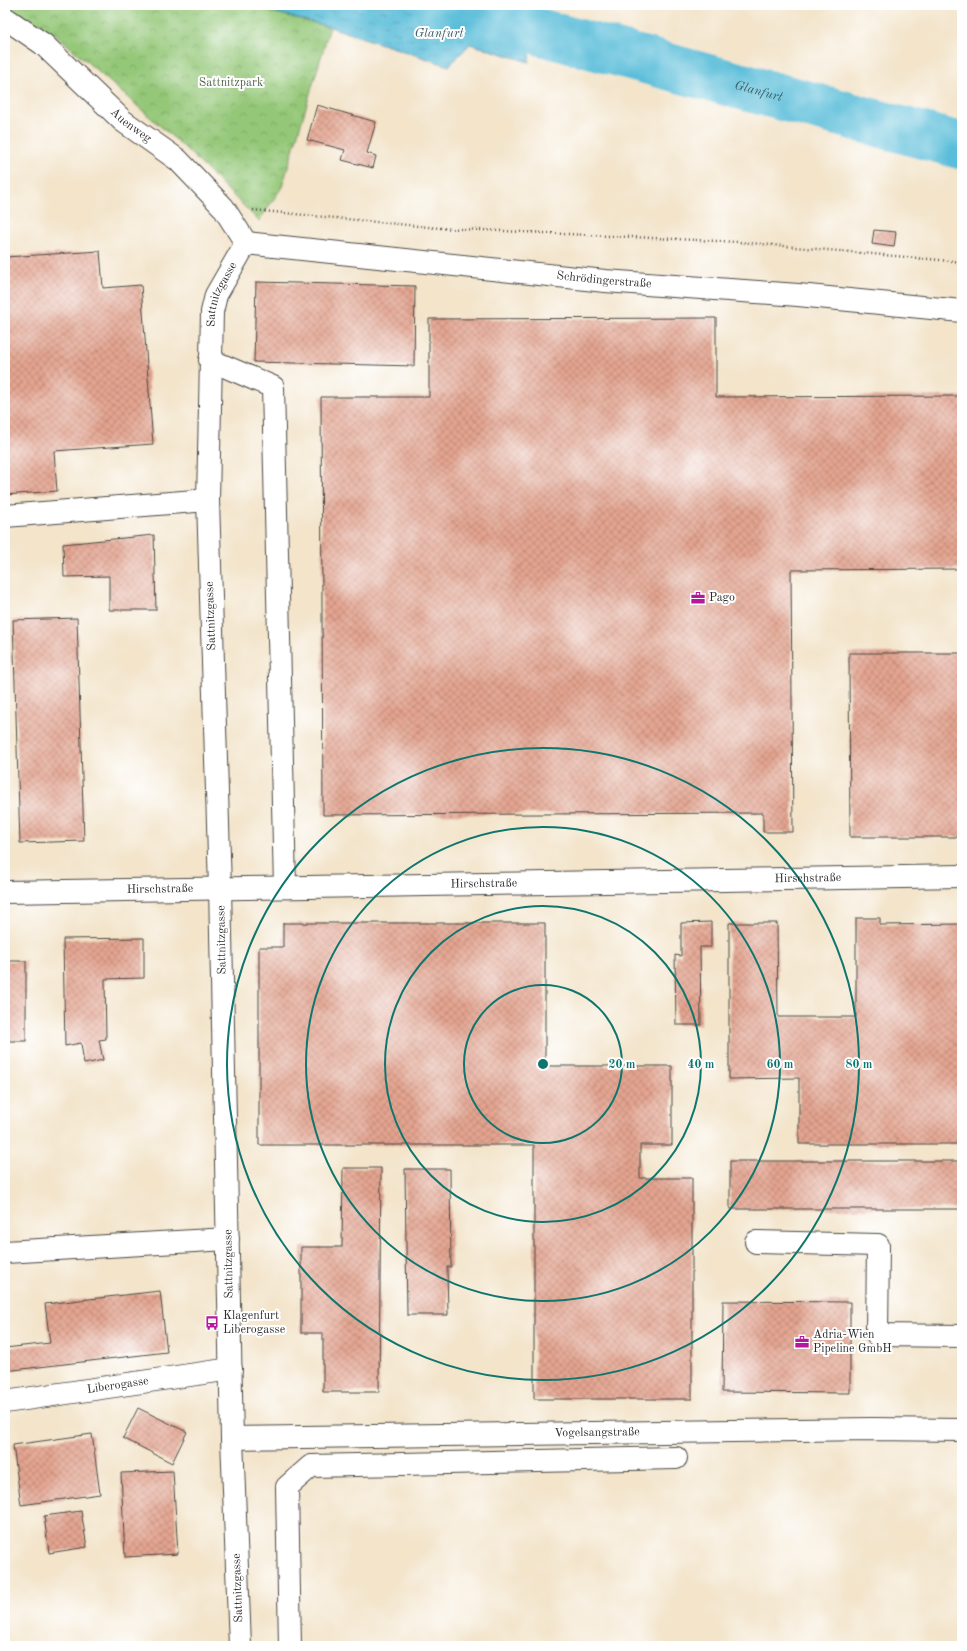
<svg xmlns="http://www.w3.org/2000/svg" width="967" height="1651" font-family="'Old Standard TT',serif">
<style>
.park{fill:url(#park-crowns);stroke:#607a52}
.water{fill:url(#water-ripples);stroke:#427482}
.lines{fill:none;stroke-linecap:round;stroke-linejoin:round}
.river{stroke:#5abdd9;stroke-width:47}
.building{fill:url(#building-cross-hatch)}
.minor-casing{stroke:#494743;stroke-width:24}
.path{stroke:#494743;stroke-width:2.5;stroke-dasharray:1 3;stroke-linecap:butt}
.minor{stroke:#fff;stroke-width:22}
.ring{fill:none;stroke:#0f766e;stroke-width:2}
.labels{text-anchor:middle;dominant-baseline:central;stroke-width:4;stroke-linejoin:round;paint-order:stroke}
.park-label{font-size:12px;fill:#506246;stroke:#fff}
.street-label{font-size:12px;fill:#2b2b2b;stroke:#fff}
.poi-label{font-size:12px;fill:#2b2b2b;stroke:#fff;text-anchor:start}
.water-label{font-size:13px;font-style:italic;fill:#3b5e68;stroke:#fff}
.centre{fill:#0f766e;stroke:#fff;stroke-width:2}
.ring-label{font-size:12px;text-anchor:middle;font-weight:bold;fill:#0f766e;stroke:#fff;stroke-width:4;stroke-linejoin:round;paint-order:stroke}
</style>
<defs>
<pattern id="park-crowns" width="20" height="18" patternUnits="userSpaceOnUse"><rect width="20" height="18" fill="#94c878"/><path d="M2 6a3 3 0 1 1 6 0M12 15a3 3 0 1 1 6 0" fill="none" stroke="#79a363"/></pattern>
<pattern id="water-ripples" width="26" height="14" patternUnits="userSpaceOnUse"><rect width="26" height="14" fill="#5abdd9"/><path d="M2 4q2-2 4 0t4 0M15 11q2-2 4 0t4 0" fill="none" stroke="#4b9ab0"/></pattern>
<pattern id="building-cross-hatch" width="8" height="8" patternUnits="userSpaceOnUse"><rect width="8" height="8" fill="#e4a490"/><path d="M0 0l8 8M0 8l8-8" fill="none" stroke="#b98676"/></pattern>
</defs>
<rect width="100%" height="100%" fill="#fff"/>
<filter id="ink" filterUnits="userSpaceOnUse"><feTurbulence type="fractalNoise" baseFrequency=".025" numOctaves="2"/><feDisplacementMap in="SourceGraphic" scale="8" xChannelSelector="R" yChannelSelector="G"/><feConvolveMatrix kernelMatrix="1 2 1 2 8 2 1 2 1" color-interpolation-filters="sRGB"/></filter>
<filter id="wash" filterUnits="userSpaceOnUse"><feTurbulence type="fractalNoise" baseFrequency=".012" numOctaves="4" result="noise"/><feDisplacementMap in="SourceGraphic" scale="16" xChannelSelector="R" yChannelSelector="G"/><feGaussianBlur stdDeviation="0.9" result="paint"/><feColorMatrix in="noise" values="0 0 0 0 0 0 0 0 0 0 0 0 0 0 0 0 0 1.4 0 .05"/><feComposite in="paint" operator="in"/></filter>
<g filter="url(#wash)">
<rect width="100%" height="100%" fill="#f3e4ca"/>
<!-- park -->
<path class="park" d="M 5,5 L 247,5 L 330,27 L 282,187 L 259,221 L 184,147 L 54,33 L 5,8 Z"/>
<!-- water -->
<path class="water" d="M 247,5 L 512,5 L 536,11 L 529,62 L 470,44 L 449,66 L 330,27 Z"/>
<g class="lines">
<!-- river -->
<path class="river" id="s1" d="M 440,5 L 962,146"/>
</g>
<g id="blocks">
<!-- building -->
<g class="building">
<path d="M 317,105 L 376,122 L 367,153 L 376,156 L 373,168 L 342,160 L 345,150 L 307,140 Z"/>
<path d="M 874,230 L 896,232 L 894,247 L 872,244 Z"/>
<path d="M 100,251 L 103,288 L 141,285 L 153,444 L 54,451 L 57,491 L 5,495 L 5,257 Z"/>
<path d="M 256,282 L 415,286 L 414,366 L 254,362 Z"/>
<path d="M 716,318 L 716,397 L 962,396 L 962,569 L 791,570 L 793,832 L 763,832 L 763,813 L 323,815 L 321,397 L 429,397 L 429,319 Z"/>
<path d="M 154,535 L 156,610 L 109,610 L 109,576 L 64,577 L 63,544 Z"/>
<path d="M 77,618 L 84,841 L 20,843 L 13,620 Z"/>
<path d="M 849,653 L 962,653 L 962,837 L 850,837 Z"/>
<path d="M 856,918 L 880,918 L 880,925 L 962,924 L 962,1144 L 799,1144 L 799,1078 L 729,1079 L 729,923 L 777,923 L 778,1017 L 856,1017 Z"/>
<path d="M 711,922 L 711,947 L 700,947 L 701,1025 L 676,1025 L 675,955 L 681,956 L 681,923 Z"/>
<path d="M 283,923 L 545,923 L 545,1066 L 672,1066 L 672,1145 L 640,1145 L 640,1178 L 692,1178 L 692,1399 L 534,1399 L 534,1145 L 259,1145 L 259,947 L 283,947 Z"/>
<path d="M 144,938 L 144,978 L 105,979 L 106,1039 L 99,1040 L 103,1060 L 84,1064 L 81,1043 L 65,1046 L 63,939 Z"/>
<rect x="5" y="961" width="21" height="80"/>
<rect x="730" y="1161" width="232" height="48"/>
<path d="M 343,1168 L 381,1168 L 379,1392 L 323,1392 L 323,1333 L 301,1333 L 301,1247 L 342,1247 Z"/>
<path d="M 405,1169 L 450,1169 L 451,1267 L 447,1267 L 448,1315 L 407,1315 Z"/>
<path d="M 160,1291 L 167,1352 L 5,1371 L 5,1348 L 50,1343 L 45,1304 Z"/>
<path d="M 723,1301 L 850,1302 L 850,1393 L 722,1392 Z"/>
<path d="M 138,1408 L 187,1432 L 172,1463 L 123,1438 Z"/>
<path d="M 92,1434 L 100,1494 L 21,1505 L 13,1445 Z"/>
<path d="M 173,1471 L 178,1554 L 125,1557 L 121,1473 Z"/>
<path d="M 81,1511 L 87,1547 L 49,1553 L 44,1516 Z"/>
</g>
</g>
</g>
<g filter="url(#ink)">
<use href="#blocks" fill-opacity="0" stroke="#494743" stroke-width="1"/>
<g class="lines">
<defs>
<g id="minor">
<path id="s2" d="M 5,18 L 43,44 L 123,121 L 178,160 L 223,207 L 246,243"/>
<path id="s3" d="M 246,243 L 605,281 L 798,295 L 962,311"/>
<path d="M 210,360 L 273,387 L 285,887"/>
<path d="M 5,516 L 208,500"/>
<path id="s4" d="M 5,892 L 962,876"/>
<path d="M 756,1242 L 878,1245 L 877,1335 L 962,1336"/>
<path d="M 5,1252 L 228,1239"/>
<path id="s5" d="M 5,1402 L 231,1369"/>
<path id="s6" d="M 232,1438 L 872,1429 L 962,1430"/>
<path id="s7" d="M 240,1646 L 232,1438 L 220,888 L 208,500 L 212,312 L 216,295 L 246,243"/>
<path d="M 290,1646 L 287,1487 L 311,1466 L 676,1458"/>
</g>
</defs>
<!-- minor casing -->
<use href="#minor" class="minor-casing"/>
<!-- path -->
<path class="path" d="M 253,210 L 439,228 L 739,242 L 962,262"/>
<!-- minor -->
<use href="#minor" class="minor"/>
</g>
</g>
<!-- distance rings -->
<g class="ring">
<circle cx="543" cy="1064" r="79"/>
<circle cx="543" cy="1064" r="158"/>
<circle cx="543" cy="1064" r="237"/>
<circle cx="543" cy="1064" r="316"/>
</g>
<!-- icons -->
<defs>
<symbol id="office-bare" viewBox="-9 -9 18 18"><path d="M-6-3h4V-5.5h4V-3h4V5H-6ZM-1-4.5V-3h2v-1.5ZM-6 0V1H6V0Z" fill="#b5179e" stroke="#fff" stroke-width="2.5" paint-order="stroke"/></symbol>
<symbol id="bus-bare" viewBox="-9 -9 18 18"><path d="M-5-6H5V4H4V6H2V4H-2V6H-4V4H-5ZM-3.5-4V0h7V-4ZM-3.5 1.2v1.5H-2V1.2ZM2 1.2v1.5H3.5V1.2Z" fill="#b5179e" stroke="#fff" stroke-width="2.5" paint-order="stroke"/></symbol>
</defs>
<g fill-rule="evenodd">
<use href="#office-bare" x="688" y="588" width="20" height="20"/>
<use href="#bus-bare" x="202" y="1313" width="20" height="20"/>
<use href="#office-bare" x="792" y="1332" width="20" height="20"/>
</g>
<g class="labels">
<!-- park labels -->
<g class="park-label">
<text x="231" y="83">Sattnitzpark</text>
</g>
<!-- street labels -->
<g class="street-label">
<text stroke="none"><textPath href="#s2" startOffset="166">Auenweg</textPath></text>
<text stroke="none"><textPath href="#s3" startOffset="360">Schrödingerstraße</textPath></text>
<text stroke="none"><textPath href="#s7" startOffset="1354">Sattnitzgasse</textPath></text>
<text transform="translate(211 616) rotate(-92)">Sattnitzgasse</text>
<text stroke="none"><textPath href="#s4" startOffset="803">Hirschstraße</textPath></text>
<text stroke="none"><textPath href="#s4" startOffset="479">Hirschstraße</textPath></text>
<text stroke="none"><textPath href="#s4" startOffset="155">Hirschstraße</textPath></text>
<text transform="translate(222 940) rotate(-91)">Sattnitzgasse</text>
<text transform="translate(229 1264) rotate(-91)">Sattnitzgasse</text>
<text stroke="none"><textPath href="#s5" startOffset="114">Liberogasse</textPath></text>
<text stroke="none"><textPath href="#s6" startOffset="365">Vogelsangstraße</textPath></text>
<text transform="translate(238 1588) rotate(-92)">Sattnitzgasse</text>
</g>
<!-- poi labels -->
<g class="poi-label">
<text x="709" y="598">Pago</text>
<text x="223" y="1316">Klagenfurt<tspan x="223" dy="14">Liberogasse</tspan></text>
<text x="813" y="1335">Adria-Wien<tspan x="813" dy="14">Pipeline GmbH</tspan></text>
</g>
<!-- water labels -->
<g class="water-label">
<text x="439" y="33">Glanfurt</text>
<text stroke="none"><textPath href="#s1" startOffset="330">Glanfurt</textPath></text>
</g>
</g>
<circle cx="543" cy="1064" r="6" class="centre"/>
<g class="ring-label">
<text x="622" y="1068">20 m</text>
<text x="701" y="1068">40 m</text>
<text x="780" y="1068">60 m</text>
<text x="859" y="1068">80 m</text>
</g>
<!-- margin -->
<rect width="967" height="1651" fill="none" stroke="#fff" stroke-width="20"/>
</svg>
